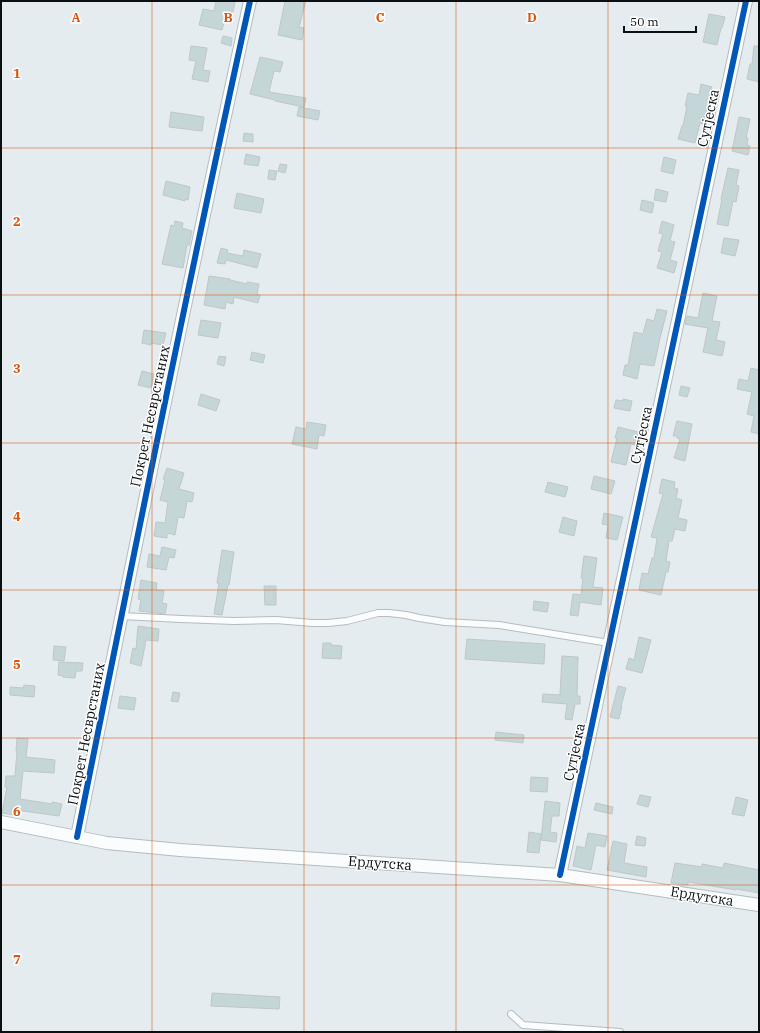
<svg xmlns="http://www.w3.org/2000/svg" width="760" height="1033" font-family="'IBM Plex Serif',serif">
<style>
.building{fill:#c5d6d8;stroke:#c0c6c8}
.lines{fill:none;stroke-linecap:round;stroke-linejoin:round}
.service-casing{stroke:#b5bcbe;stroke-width:8}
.minor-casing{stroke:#b5bcbe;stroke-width:14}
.service{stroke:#fbfcfd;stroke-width:6}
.minor{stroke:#fbfcfd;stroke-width:12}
.cycleway-casing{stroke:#fff;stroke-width:8}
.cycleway{stroke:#0057b8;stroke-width:6}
.grid{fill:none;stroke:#dd550c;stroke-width:1;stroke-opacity:0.55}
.labels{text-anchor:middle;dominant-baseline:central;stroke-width:3;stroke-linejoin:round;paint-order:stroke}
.street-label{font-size:14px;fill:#0a0f11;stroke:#fff}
.grid-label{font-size:13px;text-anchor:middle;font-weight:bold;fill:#dd550c;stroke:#fff;stroke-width:3;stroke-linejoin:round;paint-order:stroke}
</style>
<rect width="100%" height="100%" fill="#e4ecf0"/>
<!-- building -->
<g class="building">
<path d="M 216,1 L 228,1 L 235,2 L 233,12 L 227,11 L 222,30 L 199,25 L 203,9 L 214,11 Z"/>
<path d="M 285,1 L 306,1 L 299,27 L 304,28 L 302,40 L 278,35 Z"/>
<path d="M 709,14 L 725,17 L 722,28 L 721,28 L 717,45 L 703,42 Z"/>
<path d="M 223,36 L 232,38 L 231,46 L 221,43 Z"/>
<path d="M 191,46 L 207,48 L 203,70 L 210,71 L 208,82 L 192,79 L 196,61 L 189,60 Z"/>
<path d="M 754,46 L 759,46 L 759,82 L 747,79 L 750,64 L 752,64 Z"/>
<path d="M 260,57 L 283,62 L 280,72 L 274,71 L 269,92 L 306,98 L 304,107 L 275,101 L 275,100 L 250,94 Z"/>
<path d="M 701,84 L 712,87 L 703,124 L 700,123 L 695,143 L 678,139 L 682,126 L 683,126 L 687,106 L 685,106 L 688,93 L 699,95 Z"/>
<path d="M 299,107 L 320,111 L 318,120 L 297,116 Z"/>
<path d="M 171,112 L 204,117 L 202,131 L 169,127 Z"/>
<path d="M 739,117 L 750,119 L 746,138 L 748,138 L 747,145 L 750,146 L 748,155 L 732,151 Z"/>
<path d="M 244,133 L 253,134 L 253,142 L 243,141 Z"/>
<path d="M 246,154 L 260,157 L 258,166 L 244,164 Z"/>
<path d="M 664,157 L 676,160 L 673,174 L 661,171 Z"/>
<path d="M 280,164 L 287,165 L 285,173 L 278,171 Z"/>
<path d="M 728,168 L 739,170 L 736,185 L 739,186 L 736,202 L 733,201 L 728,226 L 717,224 L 722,199 L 721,199 Z"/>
<path d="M 269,170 L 277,171 L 275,180 L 268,179 Z"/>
<path d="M 166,181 L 190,187 L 188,200 L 185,199 L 185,201 L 163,195 Z"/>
<path d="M 656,189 L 668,192 L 666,202 L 654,200 Z"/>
<path d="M 237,193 L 264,199 L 261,213 L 234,208 Z"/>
<path d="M 642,200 L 654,203 L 652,213 L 640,210 Z"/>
<path d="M 175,221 L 183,223 L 182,228 L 192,231 L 189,245 L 187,245 L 183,268 L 162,264 L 171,225 L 174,226 Z"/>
<path d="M 662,221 L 674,225 L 670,241 L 675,242 L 670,260 L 677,262 L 674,273 L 657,268 L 662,252 L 658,251 L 663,234 L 659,233 Z"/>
<path d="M 724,238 L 739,240 L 735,256 L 721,253 Z"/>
<path d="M 221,248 L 228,250 L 227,253 L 243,256 L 244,250 L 261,254 L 257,268 L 226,260 L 225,264 L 217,263 Z"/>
<path d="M 209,276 L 230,279 L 230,280 L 247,284 L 247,282 L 259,284 L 257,294 L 260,295 L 258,303 L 234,297 L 233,304 L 226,302 L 225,309 L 204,305 Z"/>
<path d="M 703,293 L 717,296 L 712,321 L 720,322 L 716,340 L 725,342 L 722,356 L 703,352 L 708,328 L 685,324 L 687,316 L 698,318 Z"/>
<path d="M 657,309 L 667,311 L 660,338 L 654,366 L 640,364 L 637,379 L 623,375 L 625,365 L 628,365 L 634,332 L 643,334 L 647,319 L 654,321 Z"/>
<path d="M 201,320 L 221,323 L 218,338 L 198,335 Z"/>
<path d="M 144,330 L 166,333 L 163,345 L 151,343 L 151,345 L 142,343 Z"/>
<path d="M 252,352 L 265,355 L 263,363 L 250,360 Z"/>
<path d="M 219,356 L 226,357 L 224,366 L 217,364 Z"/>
<path d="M 751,368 L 759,370 L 759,434 L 751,432 L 754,416 L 747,414 L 752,392 L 737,389 L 739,379 L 748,381 Z"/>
<path d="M 142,371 L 154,374 L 151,388 L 138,385 Z"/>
<path d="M 681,386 L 690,388 L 687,397 L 679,395 Z"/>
<path d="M 201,394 L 220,400 L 216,411 L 198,405 Z"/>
<path d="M 623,399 L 632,401 L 630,411 L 614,408 L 616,400 L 623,401 Z"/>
<path d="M 677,421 L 692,424 L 685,461 L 674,458 L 680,439 L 677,438 L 677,436 L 673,436 Z"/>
<path d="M 307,422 L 326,425 L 324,436 L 319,435 L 317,449 L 292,444 L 296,427 L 306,429 Z"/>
<path d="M 618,427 L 638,432 L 635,445 L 631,444 L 626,465 L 611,462 L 617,438 L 615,438 Z"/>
<path d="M 167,468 L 184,473 L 179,489 L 194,493 L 192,502 L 187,501 L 184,518 L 178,517 L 175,535 L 167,533 L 167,538 L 154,536 L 156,522 L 165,523 L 168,502 L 160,500 L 165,480 L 163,479 Z"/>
<path d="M 594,476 L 615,481 L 611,494 L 591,489 Z"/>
<path d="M 662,479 L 675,482 L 674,488 L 678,489 L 676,498 L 682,500 L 678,518 L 687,520 L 685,531 L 675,529 L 672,541 L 669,541 L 666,561 L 670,562 L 668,572 L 666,572 L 661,595 L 639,590 L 642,573 L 648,574 L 652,558 L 654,558 L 657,538 L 651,537 L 663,494 L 659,493 Z"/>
<path d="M 548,482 L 568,487 L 565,497 L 545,492 Z"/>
<path d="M 604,513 L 623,517 L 617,540 L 606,538 L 608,525 L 602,524 Z"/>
<path d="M 563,517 L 577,521 L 574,536 L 559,532 Z"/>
<path d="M 162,547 L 176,550 L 174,558 L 169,557 L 166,570 L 147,567 L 149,554 L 160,556 Z"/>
<path d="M 222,550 L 234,552 L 229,585 L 228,585 L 222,615 L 214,614 L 219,583 L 217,583 Z"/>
<path d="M 584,556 L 597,558 L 593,587 L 603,588 L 601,605 L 580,602 L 578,616 L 570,615 L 573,594 L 581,595 L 583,578 L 581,578 Z"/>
<path d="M 141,580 L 157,583 L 156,590 L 164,591 L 162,603 L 167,604 L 165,614 L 139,611 L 141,600 L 138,599 Z"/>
<path d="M 264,586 L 276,586 L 276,605 L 265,605 Z"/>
<path d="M 534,601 L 549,603 L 547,612 L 533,610 Z"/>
<path d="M 138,626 L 159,629 L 158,641 L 146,640 L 141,666 L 130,663 L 133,648 L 136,649 Z"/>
<path d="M 639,637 L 651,640 L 642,673 L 626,669 L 629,658 L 634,660 Z"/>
<path d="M 467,639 L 545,644 L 544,664 L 465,659 Z"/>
<path d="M 323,643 L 331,643 L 331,645 L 342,646 L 341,659 L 322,658 Z"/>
<path d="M 54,646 L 66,647 L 64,661 L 53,660 Z"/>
<path d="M 562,656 L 578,657 L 577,696 L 580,696 L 580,704 L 575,704 L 572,720 L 565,719 L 567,704 L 542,702 L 543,694 L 560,695 Z"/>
<path d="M 59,662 L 83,663 L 82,671 L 76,671 L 75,678 L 63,677 L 63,676 L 58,675 Z"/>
<path d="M 24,685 L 35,686 L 34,697 L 10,695 L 10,687 L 23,688 Z"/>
<path d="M 618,686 L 626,688 L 621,706 L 622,706 L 619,719 L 610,717 Z"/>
<path d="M 173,692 L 180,693 L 178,702 L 171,701 Z"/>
<path d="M 120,696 L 136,698 L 134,710 L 118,708 Z"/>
<path d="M 496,732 L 524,735 L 523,743 L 495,740 Z"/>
<path d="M 17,738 L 28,739 L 26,757 L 55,760 L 54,773 L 23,771 L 20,799 L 52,804 L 52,802 L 62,804 L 59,816 L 16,810 L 15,815 L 2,813 L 7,787 L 5,787 L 6,776 L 15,776 L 17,751 L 16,751 Z"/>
<path d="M 531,777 L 548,778 L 547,792 L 530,791 Z"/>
<path d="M 640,795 L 651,797 L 648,807 L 637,804 Z"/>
<path d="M 736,797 L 748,800 L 744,816 L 732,814 Z"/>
<path d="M 545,801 L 560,803 L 559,816 L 552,816 L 550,832 L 557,833 L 556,842 L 541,840 Z"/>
<path d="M 596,803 L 613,807 L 612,814 L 594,810 Z"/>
<path d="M 529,832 L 541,834 L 539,853 L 527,852 Z"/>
<path d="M 588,833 L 607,836 L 605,847 L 596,845 L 591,870 L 573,866 L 577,846 L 585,848 Z"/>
<path d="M 637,836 L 646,838 L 645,846 L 635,845 Z"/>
<path d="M 613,841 L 627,844 L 624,863 L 647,867 L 646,877 L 607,870 Z"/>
<path d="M 675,863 L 702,867 L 702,864 L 723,868 L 724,863 L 759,870 L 759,893 L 736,889 L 736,890 L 688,882 L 688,885 L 671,883 Z"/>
<path d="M 212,993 L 280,997 L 279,1009 L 211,1006 Z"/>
</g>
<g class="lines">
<defs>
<g id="service">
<path d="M 122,616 L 181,619 L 234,621 L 276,620 L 312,623 L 328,623 L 347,621 L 378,613 L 389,613 L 406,615 L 419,618 L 445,622 L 499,625 L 609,643"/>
<path d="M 511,1014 L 523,1025 L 620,1032"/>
</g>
<g id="minor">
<path d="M 1,822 L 107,843 L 180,850 L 560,875 L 759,905"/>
<path d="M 77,837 C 133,558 189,279 250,1"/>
<path d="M 560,875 L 746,1"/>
</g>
</defs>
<!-- service casing -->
<use href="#service" class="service-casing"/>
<!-- minor casing -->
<use href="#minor" class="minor-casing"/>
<!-- service -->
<use href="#service" class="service"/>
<!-- minor -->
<use href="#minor" class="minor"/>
<defs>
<g id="cycleway">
<path d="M 77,837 C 133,558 189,279 250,1"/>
<path d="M 560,875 L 746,1"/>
</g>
</defs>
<!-- cycleway casing -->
<use href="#cycleway" class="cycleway-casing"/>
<!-- cycleway -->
<use href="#cycleway" class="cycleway"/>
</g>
<!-- grid -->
<path class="grid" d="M 152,1 L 152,1032M 304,1 L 304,1032M 456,1 L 456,1032M 608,1 L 608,1032M 1,148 L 759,148M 1,295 L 759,295M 1,443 L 759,443M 1,590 L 759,590M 1,738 L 759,738M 1,885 L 759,885"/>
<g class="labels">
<!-- street labels -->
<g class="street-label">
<text transform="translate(708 118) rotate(-78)">Сутјеска</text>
<text transform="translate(150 416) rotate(-78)">Покрет Несврстаних</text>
<text transform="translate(641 435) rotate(-78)">Сутјеска</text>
<text transform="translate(86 734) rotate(-79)">Покрет Несврстаних</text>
<text transform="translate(574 752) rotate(-78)">Сутјеска</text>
<text transform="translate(380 863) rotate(4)">Ердутска</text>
<text transform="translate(702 896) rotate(9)">Ердутска</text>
</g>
</g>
<g class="grid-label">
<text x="76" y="22">A</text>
<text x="228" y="22">B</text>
<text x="380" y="22">C</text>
<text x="532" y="22">D</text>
<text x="17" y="78">1</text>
<text x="17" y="226">2</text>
<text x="17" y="373">3</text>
<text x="17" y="521">4</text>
<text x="17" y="669">5</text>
<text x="17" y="816">6</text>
<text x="17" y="964">7</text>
</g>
<!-- border -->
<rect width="760" height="1033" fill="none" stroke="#0a0f11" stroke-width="4"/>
<!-- scale -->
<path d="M624 26v6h72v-6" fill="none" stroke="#0a0f11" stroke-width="2"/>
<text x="630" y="26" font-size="12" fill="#0a0f11" stroke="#ffffff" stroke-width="3" paint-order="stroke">50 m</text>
</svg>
